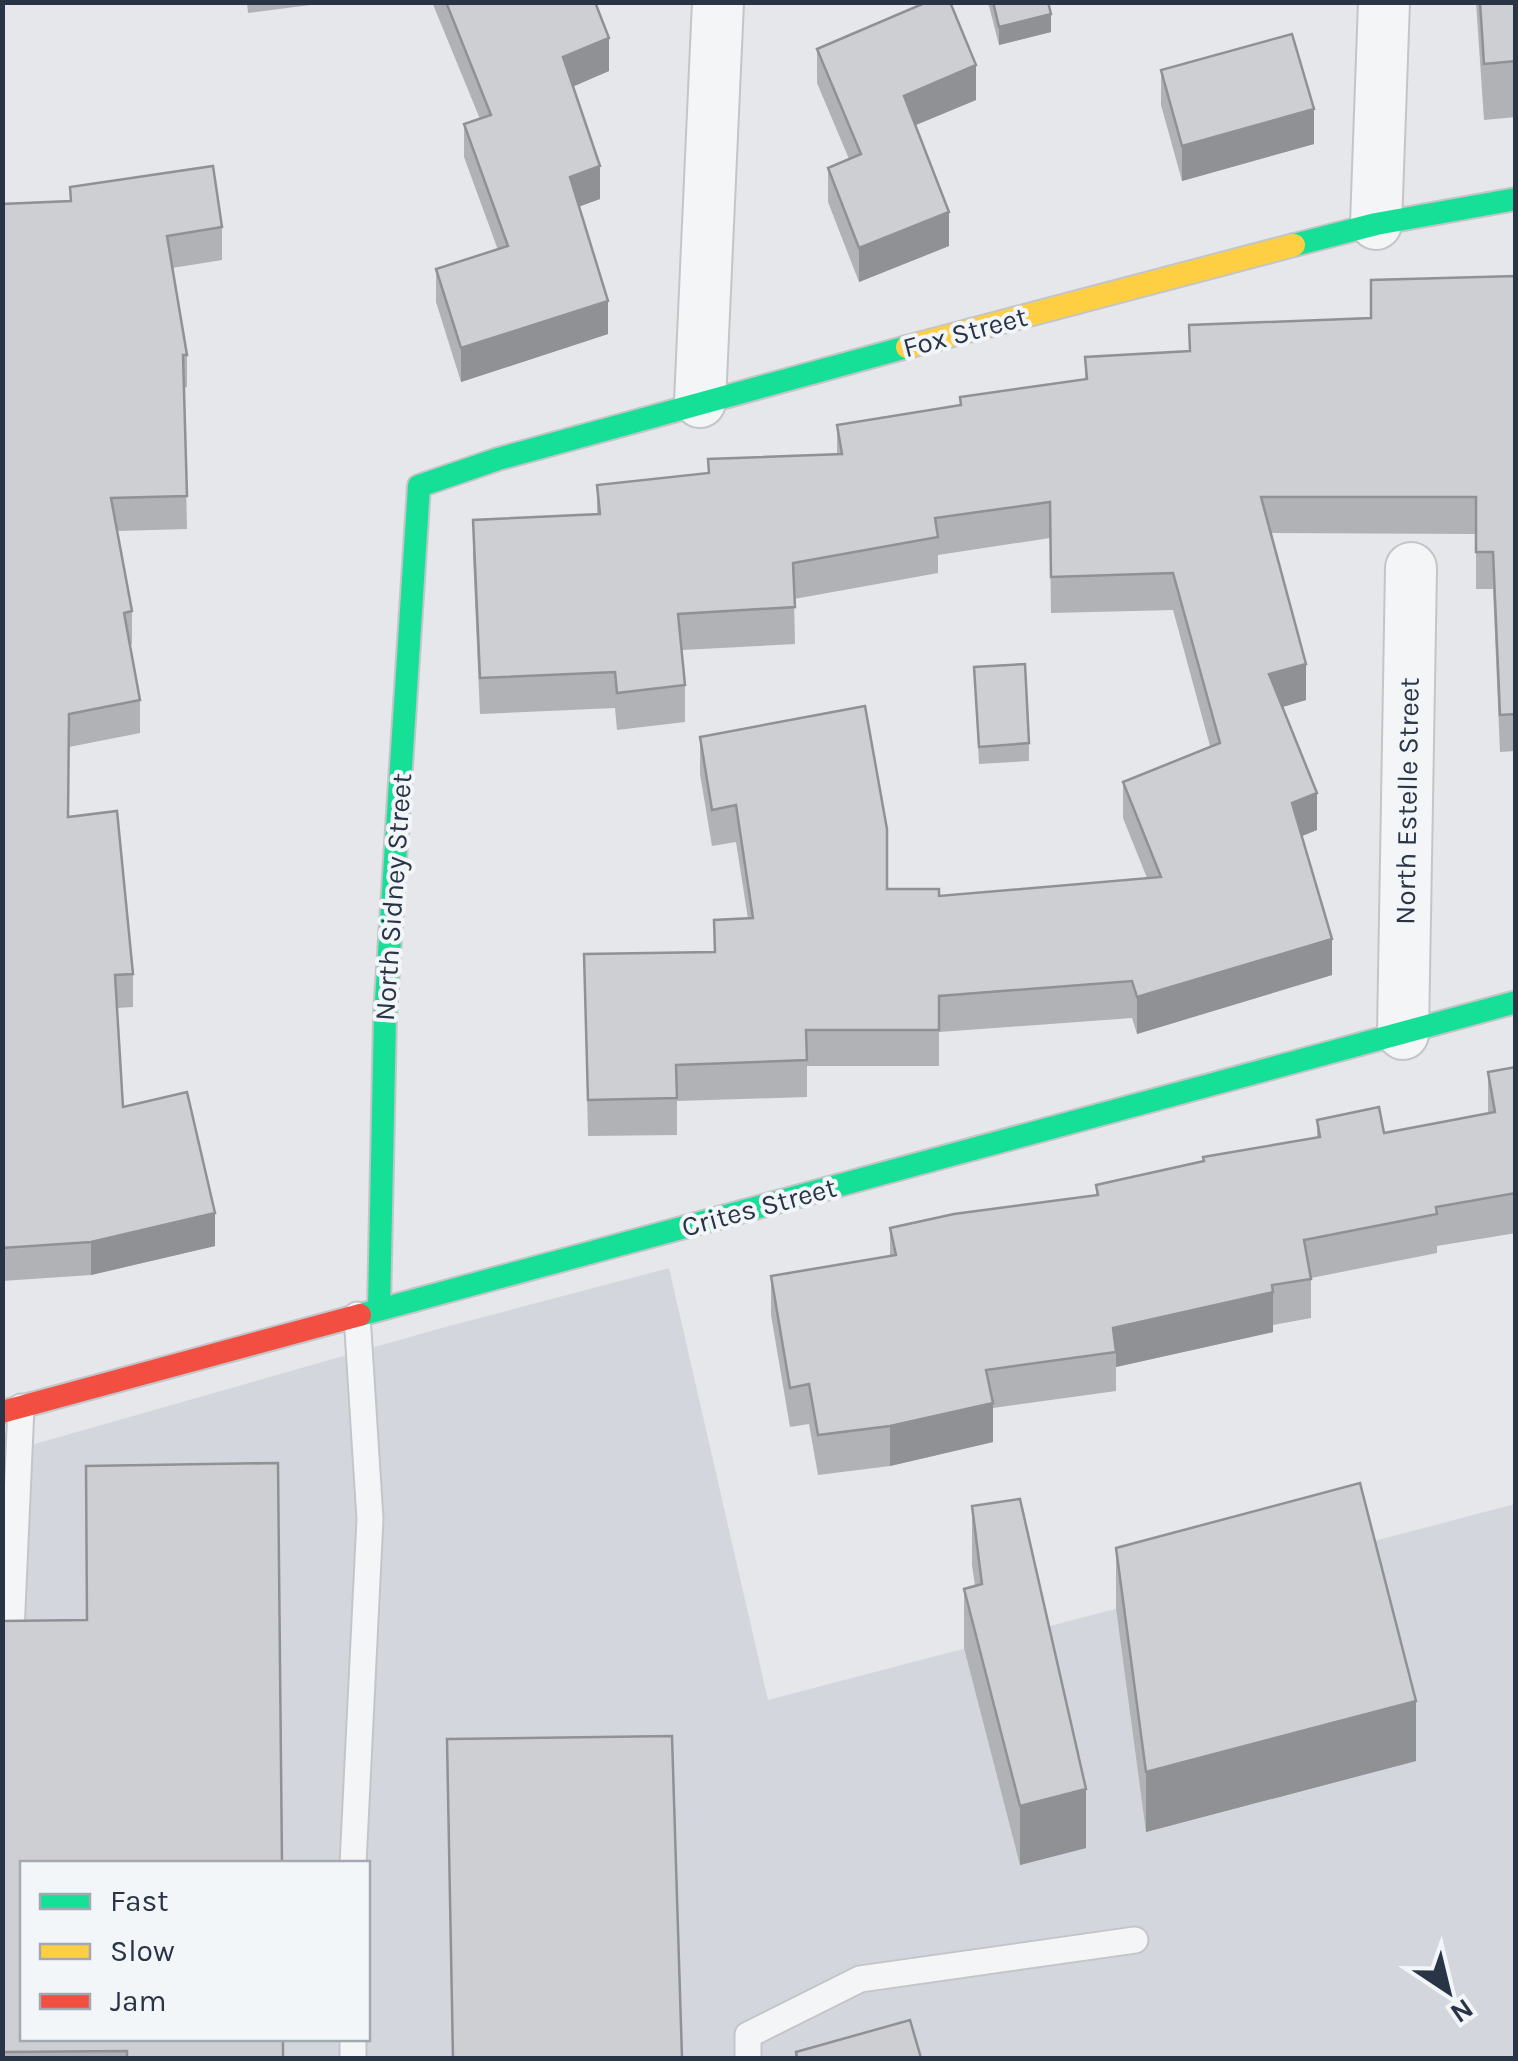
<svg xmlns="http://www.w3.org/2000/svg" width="1518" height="2061" font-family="Karla,sans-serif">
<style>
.built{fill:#d3d7dd;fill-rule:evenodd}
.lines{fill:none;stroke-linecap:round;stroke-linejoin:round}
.lane-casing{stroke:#c3c5c8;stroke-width:29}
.street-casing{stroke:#c3c5c8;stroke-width:54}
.fast-casing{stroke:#c3c5c8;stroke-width:26}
.slow-casing{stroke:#c3c5c8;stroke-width:26}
.jam-casing{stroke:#c3c5c8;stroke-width:26}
.lane{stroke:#f4f5f7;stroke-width:25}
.street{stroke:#f4f5f7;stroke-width:50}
.fast{stroke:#16e098;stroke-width:22}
.slow{stroke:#ffcf43;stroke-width:22}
.jam{stroke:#f24e42;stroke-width:22}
.wall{fill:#b0b2b5}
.shaded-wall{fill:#909194}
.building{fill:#cdcfd3;stroke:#909194;stroke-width:2.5}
.labels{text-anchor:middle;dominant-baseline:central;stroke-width:8;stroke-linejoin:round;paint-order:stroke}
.street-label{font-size:28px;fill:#293546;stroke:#f3f6f9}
</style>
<rect width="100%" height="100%" fill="#e5e7ea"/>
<!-- built -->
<path class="built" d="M 669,1268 L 768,1700 L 1515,1504 L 1515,2058 L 3,2058 L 3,1453 L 438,1329 ZM 22,1864 L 368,1864 L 368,2038 L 22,2038 Z"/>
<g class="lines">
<defs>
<g id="lane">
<path d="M 11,1632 L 21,1407"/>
<path d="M 353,1864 L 370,1519 L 357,1315"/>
<path d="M 353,2058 L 353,2038"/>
<path d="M 748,2058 L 748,2035 L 860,1979 L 1135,1940"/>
</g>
<g id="street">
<path d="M 1376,224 L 1384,2"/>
<path d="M 700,402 L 718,2"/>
<path d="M 1403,1034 L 1411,568"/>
</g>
<g id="fast">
<path d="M 1294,245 L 1376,224 L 1516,199"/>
<path d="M 379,1308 L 385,1016 L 419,486 L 498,459 L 907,347"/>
<path d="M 360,1315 L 1516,1002"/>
</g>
<path id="slow" d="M 907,347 L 1294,245"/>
<path id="jam" d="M 2,1412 L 360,1315"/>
</defs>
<!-- lane casing -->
<use href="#lane" class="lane-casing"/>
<!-- street casing -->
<use href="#street" class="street-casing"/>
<!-- fast casing -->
<use href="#fast" class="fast-casing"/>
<!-- slow casing -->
<use href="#slow" class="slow-casing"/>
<!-- jam casing -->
<use href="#jam" class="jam-casing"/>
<!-- lane -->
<use href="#lane" class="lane"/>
<!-- street -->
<use href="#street" class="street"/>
<!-- fast -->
<use href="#fast" class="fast"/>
<!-- slow -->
<use href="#slow" class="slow"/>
<!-- jam -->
<use href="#jam" class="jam"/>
</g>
<!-- wall -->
<g class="wall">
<path d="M 247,2 L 326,2 L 326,3 L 248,13 Z"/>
<path d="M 432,2 L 595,2 L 609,71 L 573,86 L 600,199 L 579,206 L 608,334 L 461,382 L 436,302 L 436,269 L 498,250 L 464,157 L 464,124 L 480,119 Z"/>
<path d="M 988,2 L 1048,2 L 1051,32 L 999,45 Z"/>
<path d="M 1476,2 L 1516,2 L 1516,117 L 1484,120 Z"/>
<path d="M 817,49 L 976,100 L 915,125 L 949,246 L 859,282 L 828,202 L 828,168 L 849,159 L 817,83 Z"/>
<path d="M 1161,70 L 1314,144 L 1182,181 L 1161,105 Z"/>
<path d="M 70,187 L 222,227 L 222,260 L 172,268 L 187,355 L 187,387 L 184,388 L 187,529 L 117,531 L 132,611 L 132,644 L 130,645 L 140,700 L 140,733 L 69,747 L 68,817 L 133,974 L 133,1007 L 117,1008 L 123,1107 L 215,1246 L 91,1275 L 2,1281 L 2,204 L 70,201 Z"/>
<path d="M 1516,276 L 1516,751 L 1500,752 L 1493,589 L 1476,589 L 1476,534 L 1271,533 L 1306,700 L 1282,707 L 1317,830 L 1302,836 L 1332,975 L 1137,1034 L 1132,1018 L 939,1032 L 939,1066 L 807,1066 L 807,1097 L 677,1101 L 677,1135 L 588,1136 L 584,954 L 714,952 L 714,920 L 748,919 L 736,842 L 712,846 L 700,774 L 700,737 L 887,889 L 939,896 L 1147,878 L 1123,818 L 1123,782 L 1210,746 L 1173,610 L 1051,613 L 1050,538 L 938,555 L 938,573 L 794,599 L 795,644 L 682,650 L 685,685 L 685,722 L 617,730 L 615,708 L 480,714 L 473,556 L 473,520 L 597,514 L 597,485 L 708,473 L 837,454 L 837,425 L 960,405 L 960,397 L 1085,379 L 1085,357 L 1189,351 L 1189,325 L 1371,318 Z"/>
<path d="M 974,667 L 1029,743 L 1029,761 L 979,764 Z"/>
<path d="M 1516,1067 L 1516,1233 L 1437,1246 L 1437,1253 L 1311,1278 L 1311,1318 L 1273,1325 L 1273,1332 L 1116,1367 L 1116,1391 L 993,1408 L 993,1442 L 890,1466 L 818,1475 L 809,1424 L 790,1427 L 771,1315 L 771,1276 L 890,1256 L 890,1228 L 1096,1195 L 1096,1185 L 1317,1138 L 1317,1120 L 1384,1133 L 1488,1113 L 1488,1072 Z"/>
<path d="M 972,1506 L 1086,1848 L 1020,1865 L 964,1648 L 964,1589 L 975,1586 L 972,1565 Z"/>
<path d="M 1116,1548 L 1416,1761 L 1146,1832 L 1116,1608 Z"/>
<path d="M 87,1620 L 283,2058 L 2,2058 L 2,1621 Z"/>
<path d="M 447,1739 L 682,2058 L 452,2058 Z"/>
</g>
<!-- shaded-wall -->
<g class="shaded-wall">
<path d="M 1051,14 L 1051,32 L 999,45 L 999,27 Z"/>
<path d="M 609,38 L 609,71 L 563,91 L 563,57 Z"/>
<path d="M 976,65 L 976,100 L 904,130 L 904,96 Z"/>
<path d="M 1314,109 L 1314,144 L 1182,181 L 1182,146 Z"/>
<path d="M 600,166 L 600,199 L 570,210 L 570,177 Z"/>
<path d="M 949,212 L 949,246 L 859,282 L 859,248 Z"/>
<path d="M 608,301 L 608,334 L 461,382 L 461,348 Z"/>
<path d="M 1306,664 L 1306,700 L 1269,711 L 1269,674 Z"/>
<path d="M 1317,793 L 1317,830 L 1292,840 L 1292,803 Z"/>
<path d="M 1332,939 L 1332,975 L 1137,1034 L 1137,997 Z"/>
<path d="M 215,1213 L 215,1246 L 91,1275 L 91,1242 Z"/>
<path d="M 1273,1292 L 1273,1332 L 1116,1367 L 1116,1352 L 1113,1328 Z"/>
<path d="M 993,1403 L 993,1442 L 890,1466 L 890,1426 Z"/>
<path d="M 1416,1701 L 1416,1761 L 1146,1832 L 1146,1772 Z"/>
<path d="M 1086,1789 L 1086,1848 L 1020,1865 L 1020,1806 Z"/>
</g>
<!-- building -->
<g class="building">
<path d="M 446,2 L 595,2 L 609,38 L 563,57 L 600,166 L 570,177 L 608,301 L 461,348 L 436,269 L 508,246 L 464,124 L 491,115 Z"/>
<path d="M 927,2 L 950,2 L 976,65 L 904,96 L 949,212 L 859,248 L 828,168 L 861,154 L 817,49 Z"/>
<path d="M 993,2 L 1048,2 L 1051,14 L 999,27 Z"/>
<path d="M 1480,2 L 1516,2 L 1516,61 L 1484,64 Z"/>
<path d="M 1292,34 L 1314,109 L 1182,146 L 1161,70 Z"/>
<path d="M 213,166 L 222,227 L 167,236 L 187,355 L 183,355 L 187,496 L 111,498 L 132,611 L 124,613 L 140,700 L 69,714 L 68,817 L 117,811 L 133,974 L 115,975 L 123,1107 L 187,1092 L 215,1213 L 91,1242 L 2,1248 L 2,204 L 71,201 L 70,187 Z"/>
<path d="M 1516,276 L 1516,714 L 1500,715 L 1493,552 L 1476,552 L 1476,497 L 1261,497 L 1306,664 L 1269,674 L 1317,793 L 1292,803 L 1332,939 L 1137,997 L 1132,981 L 939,996 L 939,1030 L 806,1030 L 807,1060 L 676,1065 L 677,1098 L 588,1100 L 584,954 L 715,952 L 714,920 L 753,918 L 736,805 L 712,810 L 700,737 L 865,706 L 887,829 L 887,889 L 939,889 L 939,896 L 1161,877 L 1123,782 L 1220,743 L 1173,573 L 1051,577 L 1050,502 L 935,518 L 938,537 L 793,563 L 795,607 L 678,614 L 685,685 L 617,693 L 615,672 L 480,678 L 473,520 L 600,514 L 597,485 L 709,473 L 708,459 L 842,454 L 837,425 L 961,405 L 960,397 L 1087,379 L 1085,357 L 1190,351 L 1189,325 L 1371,318 L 1371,280 Z"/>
<path d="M 1025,664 L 1029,743 L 979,747 L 974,667 Z"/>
<path d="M 1516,1067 L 1516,1193 L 1436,1207 L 1437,1214 L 1304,1240 L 1311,1279 L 1272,1285 L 1273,1292 L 1113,1328 L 1116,1352 L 986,1370 L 993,1403 L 890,1426 L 818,1435 L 809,1384 L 790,1388 L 771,1276 L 896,1255 L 890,1228 L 954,1214 L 1098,1195 L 1096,1185 L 1204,1161 L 1203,1157 L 1320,1137 L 1317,1120 L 1379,1107 L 1384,1133 L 1495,1112 L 1488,1072 Z"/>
<path d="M 278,1463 L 282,1864 L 22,1864 L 22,2038 L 283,2038 L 283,2058 L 127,2058 L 127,2051 L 2,2052 L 2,1621 L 87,1620 L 86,1466 Z"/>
<path d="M 1360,1483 L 1416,1701 L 1146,1772 L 1116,1548 Z"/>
<path d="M 1020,1499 L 1086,1789 L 1020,1806 L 964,1589 L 982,1584 L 972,1506 Z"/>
<path d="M 672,1736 L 682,2058 L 453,2058 L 447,1739 Z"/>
<path d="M 910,2020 L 921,2058 L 797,2058 L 796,2052 Z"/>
</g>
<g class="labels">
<!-- street labels -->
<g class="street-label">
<text transform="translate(965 332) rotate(-15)">Fox Street</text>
<text transform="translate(1407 801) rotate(-89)">North Estelle Street</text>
<text transform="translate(393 897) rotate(-86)">North Sidney Street</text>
<text transform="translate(759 1207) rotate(-15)">Crites Street</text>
</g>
</g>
<!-- border -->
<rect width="1518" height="2061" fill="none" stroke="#293546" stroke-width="10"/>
<!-- legend -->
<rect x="20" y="1861" width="350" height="180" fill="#f3f6f9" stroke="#a2a9b1" stroke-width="2.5"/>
<rect x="40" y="1894" width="50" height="15" fill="#16e098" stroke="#a2a9b1" stroke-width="2.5"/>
<text x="110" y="1911" font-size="30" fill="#293546">Fast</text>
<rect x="40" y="1944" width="50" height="15" fill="#ffcf43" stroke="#a2a9b1" stroke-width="2.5"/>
<text x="110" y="1961" font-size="30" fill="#293546">Slow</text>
<rect x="40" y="1994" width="50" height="15" fill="#f24e42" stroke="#a2a9b1" stroke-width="2.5"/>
<text x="110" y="2011" font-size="30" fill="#293546">Jam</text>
<!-- north arrow -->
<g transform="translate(1448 1991) rotate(145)" stroke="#f3f6f9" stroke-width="8" paint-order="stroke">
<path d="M0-8L18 38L0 25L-18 38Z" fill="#293546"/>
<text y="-15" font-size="28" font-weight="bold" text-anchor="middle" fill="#293546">N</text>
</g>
</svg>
